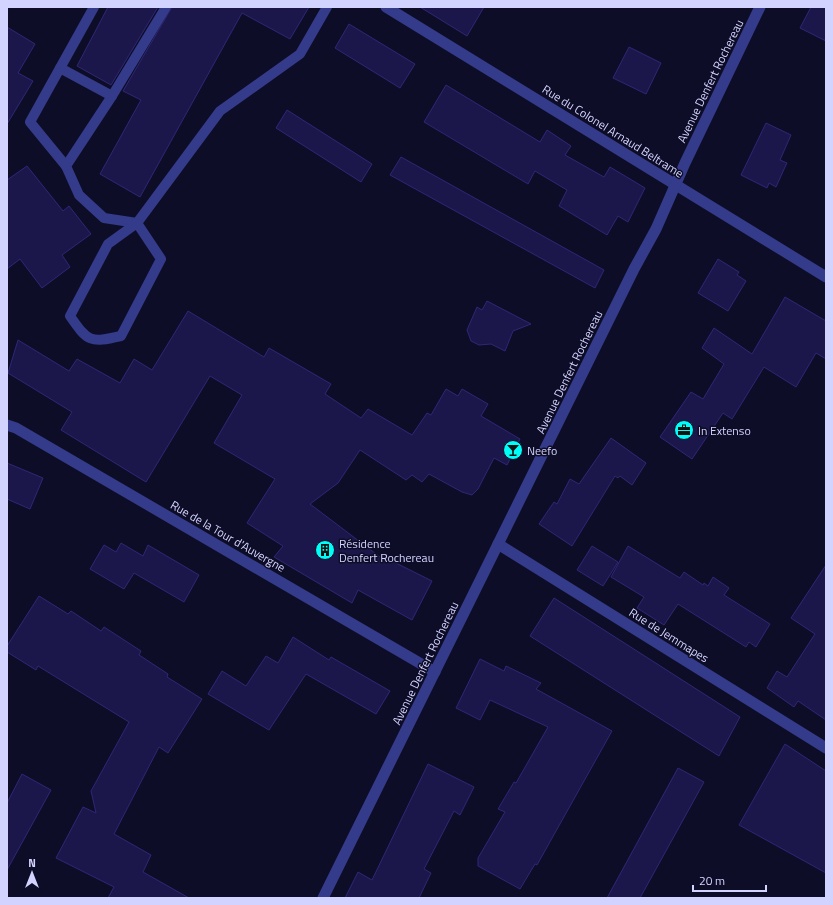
<svg xmlns="http://www.w3.org/2000/svg" width="833" height="905" font-family="'Titillium Web',sans-serif">
<style>
.building{fill:#1c174a;stroke:#2e2778}
.lines{fill:none;stroke-linecap:round;stroke-linejoin:round}
.service{stroke:#343b8a;stroke-width:10}
.minor{stroke:#343b8a;stroke-width:11}
.tertiary{stroke:#343b8a;stroke-width:11}
.labels{text-anchor:middle;dominant-baseline:central;stroke-width:3;stroke-linejoin:round;paint-order:stroke}
.street-label{font-size:12px;fill:#d3d3ff;stroke:#0e0d27}
.poi-label{font-size:12px;fill:#d3d3ff;stroke:#0e0d27;text-anchor:start}
</style>
<rect width="100%" height="100%" fill="#0e0d27"/>
<!-- building -->
<g class="building">
<path d="M 108,7 L 158,7 L 111,85 L 77,66 Z"/>
<path d="M 172,7 L 309,7 L 290,39 L 242,13 L 140,197 L 100,174 L 141,100 L 123,91 Z"/>
<path d="M 420,7 L 484,7 L 467,36 Z"/>
<path d="M 811,7 L 826,7 L 826,41 L 800,28 Z"/>
<path d="M 349,24 L 415,64 L 400,88 L 335,48 Z"/>
<path d="M 7,27 L 35,44 L 18,73 L 33,81 L 7,124 Z"/>
<path d="M 629,47 L 661,63 L 646,94 L 613,78 Z"/>
<path d="M 446,85 L 540,142 L 547,130 L 571,146 L 565,155 L 604,177 L 610,167 L 645,188 L 628,222 L 618,216 L 607,235 L 559,206 L 567,190 L 535,171 L 528,184 L 424,122 Z"/>
<path d="M 287,110 L 372,164 L 361,182 L 276,128 Z"/>
<path d="M 766,123 L 791,135 L 780,160 L 787,163 L 785,167 L 776,187 L 769,183 L 767,188 L 741,175 Z"/>
<path d="M 401,157 L 604,270 L 595,288 L 390,175 Z"/>
<path d="M 27,166 L 63,211 L 69,206 L 91,234 L 62,255 L 70,267 L 42,288 L 20,259 L 7,269 L 7,180 Z"/>
<path d="M 718,259 L 739,272 L 737,275 L 746,281 L 728,311 L 698,293 Z"/>
<path d="M 785,297 L 826,321 L 826,359 L 816,353 L 796,387 L 764,367 L 732,419 L 723,413 L 692,459 L 660,437 L 691,392 L 703,399 L 724,364 L 702,348 L 714,328 L 752,354 Z"/>
<path d="M 487,301 L 531,324 L 513,331 L 505,351 L 491,344 L 479,345 L 471,341 L 467,330 L 477,307 L 482,310 Z"/>
<path d="M 188,311 L 264,357 L 269,348 L 331,384 L 325,394 L 361,418 L 368,409 L 412,435 L 427,413 L 431,415 L 446,389 L 458,396 L 462,389 L 488,404 L 481,416 L 520,439 L 507,465 L 494,458 L 478,489 L 472,495 L 462,492 L 429,474 L 422,482 L 412,475 L 406,480 L 360,450 L 338,483 L 310,504 L 384,560 L 386,558 L 432,581 L 412,620 L 358,590 L 352,603 L 274,557 L 283,546 L 247,523 L 275,479 L 214,443 L 242,395 L 210,376 L 146,482 L 61,430 L 72,412 L 8,373 L 18,340 L 69,371 L 77,359 L 120,383 L 134,359 L 152,370 Z"/>
<path d="M 611,438 L 646,463 L 632,485 L 620,476 L 618,478 L 615,476 L 572,546 L 539,524 L 554,502 L 557,504 L 570,479 L 579,484 Z"/>
<path d="M 7,463 L 43,478 L 30,509 L 7,499 Z"/>
<path d="M 121,543 L 143,556 L 148,545 L 199,575 L 184,602 L 134,573 L 124,589 L 90,569 L 104,545 L 116,552 Z"/>
<path d="M 592,546 L 618,562 L 603,586 L 577,570 Z"/>
<path d="M 628,546 L 680,578 L 684,572 L 703,585 L 704,583 L 708,586 L 713,577 L 729,588 L 724,595 L 770,624 L 756,647 L 749,642 L 746,647 L 678,604 L 664,625 L 637,608 L 644,597 L 611,577 Z"/>
<path d="M 826,565 L 826,720 L 798,701 L 794,707 L 767,688 L 777,671 L 787,677 L 815,634 L 791,618 Z"/>
<path d="M 39,596 L 68,614 L 71,611 L 101,631 L 104,627 L 141,651 L 139,655 L 168,674 L 167,677 L 202,699 L 168,753 L 159,747 L 114,834 L 151,855 L 143,872 L 189,898 L 108,898 L 114,887 L 56,858 L 83,807 L 96,813 L 91,791 L 129,722 L 38,666 L 36,670 L 7,652 L 7,646 Z"/>
<path d="M 554,598 L 740,717 L 719,756 L 530,636 Z"/>
<path d="M 293,637 L 329,660 L 331,657 L 390,691 L 376,714 L 306,674 L 269,730 L 208,694 L 222,671 L 246,686 L 266,656 L 278,663 Z"/>
<path d="M 480,659 L 504,671 L 506,666 L 541,683 L 536,689 L 612,731 L 537,865 L 535,864 L 520,889 L 478,866 L 478,858 L 505,812 L 498,809 L 514,782 L 516,783 L 548,727 L 490,700 L 480,720 L 456,708 Z"/>
<path d="M 785,744 L 826,771 L 826,873 L 739,825 Z"/>
<path d="M 428,764 L 474,787 L 460,815 L 454,811 L 424,869 L 431,873 L 419,898 L 345,898 L 358,872 L 372,880 Z"/>
<path d="M 678,768 L 704,782 L 640,898 L 607,898 Z"/>
<path d="M 22,774 L 51,790 L 7,870 L 7,803 Z"/>
</g>
<g class="lines">
<!-- service -->
<g class="service">
<path d="M 166,7 L 112,96 L 66,166 L 79,195 L 104,218 L 137,223 L 220,111 L 300,54 L 327,7"/>
<path d="M 60,68 L 112,96"/>
<path d="M 66,166 L 30,122 L 94,7"/>
<path d="M 137,223 L 161,259 L 121,336 C 90,343 88,342 70,316 L 108,244 Z"/>
</g>
<!-- minor -->
<g class="minor">
<path d="M 386,7 L 826,277"/>
<path d="M 7,425 L 16,428 L 435,672"/>
<path d="M 498,544 L 826,748"/>
</g>
<!-- tertiary -->
<path class="tertiary" d="M 323,898 L 634,269 L 656,229 L 685,163 L 760,7"/>
</g>
<!-- icons -->
<defs>
<symbol id="office-disc" viewBox="-11 -11 22 22"><circle r="9.5" fill="#00fef9" stroke="#0e0d27"/><path d="M-6-3h4V-5.5h4V-3h4V5H-6ZM-1-4.5V-3h2v-1.5ZM-6 0V1H6V0Z" fill="#111"/></symbol>
<symbol id="bar-disc" viewBox="-11 -11 22 22"><circle r="9.5" fill="#00fef9" stroke="#0e0d27"/><path d="M-6-5H6L.8 .8V4.5H3.5V6h-7V4.5H-.8V.8Z" fill="#111"/></symbol>
<symbol id="building-disc" viewBox="-11 -11 22 22"><circle r="9.5" fill="#00fef9" stroke="#0e0d27"/><path d="M-4-6H4V6H1V3H-1V6H-4ZM-2.5-4.3h1.7v1.8h-1.7ZM.8-4.3h1.7v1.8H.8ZM-2.5-1h1.7V.8h-1.7ZM.8-1h1.7V.8H.8Z" fill="#111"/></symbol>
</defs>
<g fill-rule="evenodd">
<use href="#office-disc" x="673" y="419" width="22" height="22"/>
<use href="#bar-disc" x="502" y="439" width="22" height="22"/>
<use href="#building-disc" x="314" y="539" width="22" height="22"/>
</g>
<g class="labels">
<!-- street labels -->
<g class="street-label">
<text transform="translate(710 81) rotate(-64)">Avenue Denfert Rochereau</text>
<text transform="translate(613 131) rotate(32)">Rue du Colonel Arnaud Beltrame</text>
<text transform="translate(569 372) rotate(-64)">Avenue Denfert Rochereau</text>
<text transform="translate(228 536) rotate(30)">Rue de la Tour d'Auvergne</text>
<text transform="translate(669 635) rotate(32)">Rue de Jemmapes</text>
<text transform="translate(425 663) rotate(-64)">Avenue Denfert Rochereau</text>
</g>
<!-- poi labels -->
<g class="poi-label">
<text x="698" y="430">In Extenso</text>
<text x="527" y="450">Neefo</text>
<text x="339" y="543">Résidence<tspan x="339" dy="14">Denfert Rochereau</tspan></text>
</g>
</g>
<!-- border -->
<rect width="833" height="905" fill="none" stroke="#d3d3ff" stroke-width="16"/>
<!-- north arrow -->
<g transform="translate(32 873)" stroke="#0e0d27" stroke-width="3" paint-order="stroke">
<path d="M0-3L7 15L0 10L-7 15Z" fill="#d3d3ff"/>
<text y="-6" font-size="11" font-weight="bold" text-anchor="middle" fill="#d3d3ff">N</text>
</g>
<!-- scale -->
<path d="M693 885v6h73v-6" fill="none" stroke="#d3d3ff" stroke-width="2"/>
<text x="699" y="885" font-size="12" fill="#d3d3ff" stroke="#0e0d27" stroke-width="3" paint-order="stroke">20 m</text>
</svg>
